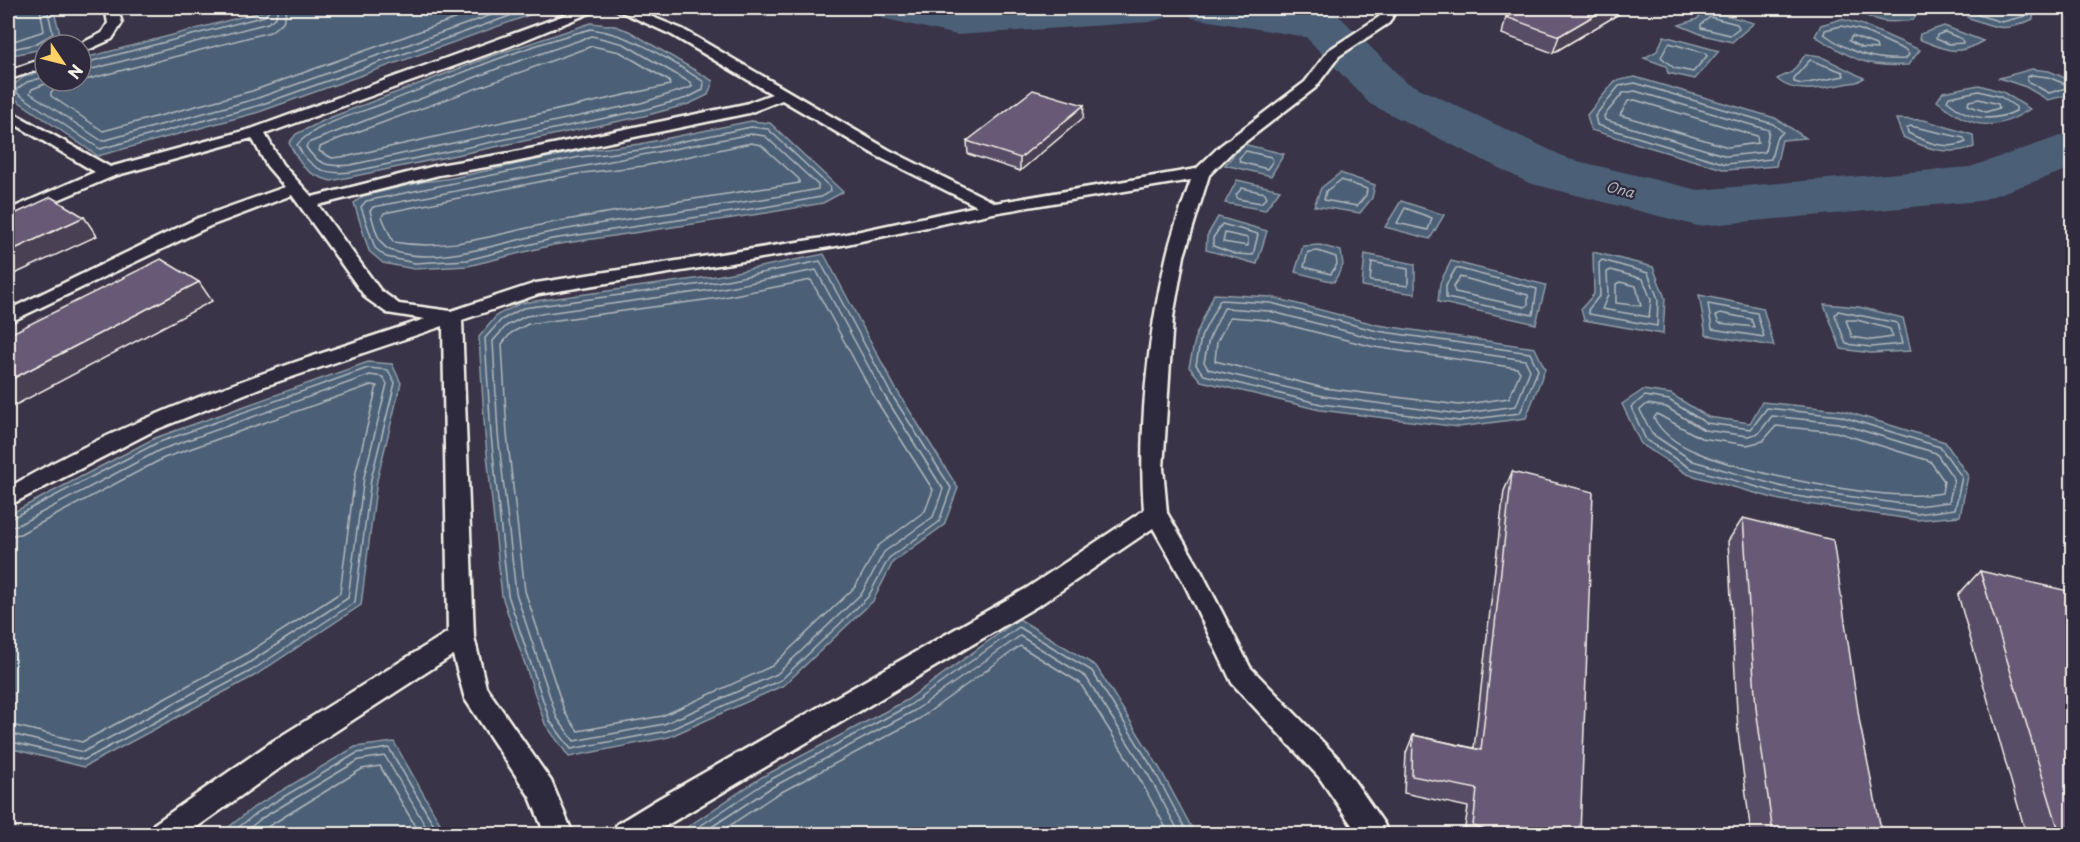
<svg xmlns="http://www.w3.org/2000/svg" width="2080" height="842" font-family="'Playpen Sans',sans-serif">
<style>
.water{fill:#4c6177;stroke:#8f9ba4;stroke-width:1.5}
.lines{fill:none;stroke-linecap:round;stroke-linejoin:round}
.shore{stroke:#b1b7bb;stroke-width:1.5}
.river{fill:#4c6177;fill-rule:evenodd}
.service-casing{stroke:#f4f1e8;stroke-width:5}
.service{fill:#2f2a3d;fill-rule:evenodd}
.wall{fill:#594d66;stroke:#f4f1e8;stroke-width:1.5}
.shaded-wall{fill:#483f53;stroke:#f4f1e8;stroke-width:1.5}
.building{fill:#675a77;stroke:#f4f1e8;stroke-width:1.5}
.labels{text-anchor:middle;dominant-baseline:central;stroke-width:4.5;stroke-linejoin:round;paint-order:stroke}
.far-water-label{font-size:14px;font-style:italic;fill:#b1b7bb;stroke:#2f2a3d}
</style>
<rect width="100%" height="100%" fill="#3a3449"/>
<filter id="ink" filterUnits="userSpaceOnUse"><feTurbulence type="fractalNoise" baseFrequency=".0167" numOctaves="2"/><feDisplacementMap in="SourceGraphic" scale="12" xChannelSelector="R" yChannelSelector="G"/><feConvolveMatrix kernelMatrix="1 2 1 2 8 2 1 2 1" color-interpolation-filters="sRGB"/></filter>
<g filter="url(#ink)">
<!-- water -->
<g class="water">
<path d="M 8,8 L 53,8 L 61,37 L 37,50 L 8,56 Z"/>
<path d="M 275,8 L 549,8 L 259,112 L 98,156 L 8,94 L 8,89 L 24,77 L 45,70 L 45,81 L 81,81 L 81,59 Z"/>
<path d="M 1852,8 L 1904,8 L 1917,14 L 1913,20 C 1887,24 1874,22 1852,8 Z"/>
<path d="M 1974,8 L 2023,8 L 2034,11 L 2033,19 C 2004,33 1996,28 1967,17 L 1969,11 Z"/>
<path d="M 1707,10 L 1754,23 L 1732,42 L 1703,35 L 1679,25 L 1697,19 Z"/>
<path d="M 1841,19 L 1863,25 L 1920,50 L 1908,65 C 1865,68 1851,58 1815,36 L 1821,25 Z"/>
<path d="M 591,23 L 615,26 L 629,31 L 713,81 L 708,95 L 689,104 L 644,116 L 331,181 C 304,173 302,167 289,143 L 296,134 L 329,118 L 495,55 Z"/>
<path d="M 1944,26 L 1983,41 C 1955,57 1946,50 1919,39 L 1920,34 Z"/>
<path d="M 1664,36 L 1719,51 L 1695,79 L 1668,73 L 1666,66 L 1644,58 L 1657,51 Z"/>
<path d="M 1806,54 L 1820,56 L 1864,78 L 1857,82 C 1832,85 1797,98 1777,79 L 1792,72 Z"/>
<path d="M 2032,69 L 2049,71 L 2072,81 L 2072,94 L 2048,100 L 2026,87 L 1999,78 Z"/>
<path d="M 1635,77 L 1775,118 L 1806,138 L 1782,140 L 1776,166 L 1726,170 L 1591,130 L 1587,115 L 1615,81 Z"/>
<path d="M 1979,85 L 2003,92 L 2030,109 C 1993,134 1969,127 1937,101 L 1943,92 Z"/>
<path d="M 1896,119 L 1924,120 L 1973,135 L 1974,147 C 1948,156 1927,149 1903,137 Z"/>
<path d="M 751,121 L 770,123 L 843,192 L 823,203 L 766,213 L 553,245 L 468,266 L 414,269 L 383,263 L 369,251 L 354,203 L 363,196 L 422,182 L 452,178 L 579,151 L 640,144 Z"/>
<path d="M 1243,144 L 1284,154 L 1271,176 L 1225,165 Z"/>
<path d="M 1340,173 L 1375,185 L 1372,198 L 1360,213 L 1314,206 L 1321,188 Z"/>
<path d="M 1237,180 L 1280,190 L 1265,210 L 1225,203 Z"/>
<path d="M 1401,201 L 1444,215 L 1430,239 L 1385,227 Z"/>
<path d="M 1218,217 L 1267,231 L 1257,264 L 1206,250 L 1207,236 Z"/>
<path d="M 1320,245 L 1341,251 L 1343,265 L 1334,282 L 1295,272 L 1303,246 Z"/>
<path d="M 1593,252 L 1653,267 L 1665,298 L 1663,334 L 1584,320 L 1581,309 L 1594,294 Z"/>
<path d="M 824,254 L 896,389 L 958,488 L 944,525 L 893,562 L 873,601 L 784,685 L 669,737 L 569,757 L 545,724 L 502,596 L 485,435 L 479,337 L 497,315 L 521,303 L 716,276 Z"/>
<path d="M 1365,254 L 1415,264 L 1415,294 L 1362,286 Z"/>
<path d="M 1451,261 L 1546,285 L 1536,324 L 1438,302 L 1440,283 Z"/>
<path d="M 1214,294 L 1271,297 L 1378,325 L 1535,348 L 1545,369 L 1526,418 L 1459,427 L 1320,410 L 1201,381 L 1189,367 L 1196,335 Z"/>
<path d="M 1699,295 L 1763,308 L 1774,346 L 1706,335 Z"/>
<path d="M 1824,304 L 1859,307 L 1903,318 L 1911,351 L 1871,353 L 1841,349 Z"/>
<path d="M 368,362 L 392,364 L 401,383 L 377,480 L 361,605 L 254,676 L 84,767 L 13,749 L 8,745 L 8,515 L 155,438 Z"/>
<path d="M 1643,390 L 1671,394 L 1708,417 L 1750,423 L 1762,402 L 1841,410 L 1945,442 L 1968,476 L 1960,516 L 1917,520 L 1780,500 L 1687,474 L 1641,444 L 1622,404 Z"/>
<path d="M 1019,619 L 1096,666 L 1160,769 L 1195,834 L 677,834 L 762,777 L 907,700 Z"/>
<path d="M 394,742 L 446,834 L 220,834 L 254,807 L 355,747 Z"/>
</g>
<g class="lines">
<!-- shore -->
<g class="shore">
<path d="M 1976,8 L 1978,15 L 2002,22 L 2025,16 L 2024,8"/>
<path d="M 1710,17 L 1737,24 L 1739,28 L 1730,35 L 1701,28 L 1701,24 Z"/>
<path d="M 1841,26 L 1861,30 L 1907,51 L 1909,55 L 1905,59 C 1874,61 1849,52 1824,34 L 1825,30 Z"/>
<path d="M 591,29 C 634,35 668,59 704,82 L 703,90 L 687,98 L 643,110 L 351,172 C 324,175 310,169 297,145 C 313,124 363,112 388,102 C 455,76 521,47 591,29 Z"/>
<path d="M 1945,32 L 1962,39 L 1963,43 L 1949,44 L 1936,39 L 1937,35 Z"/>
<path d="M 592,36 L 624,44 L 691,83 L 692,87 L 641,103 L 350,165 C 330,167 317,165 306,147 L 308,143 L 499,68 Z"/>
<path d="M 1852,36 L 1876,45 L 1877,49 L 1862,48 L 1849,41 Z"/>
<path d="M 8,43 L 44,31 L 40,8"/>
<path d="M 1669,43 L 1705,53 L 1707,56 L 1693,72 L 1674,68 L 1661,57 Z"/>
<path d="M 592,46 L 620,52 L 669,81 L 670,85 L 349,156 L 332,158 L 319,151 L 320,147 L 338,139 Z"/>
<path d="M 8,50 L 35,44 L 53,34 L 47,8"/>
<path d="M 1810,60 L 1843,72 L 1844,76 L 1802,84 L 1794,82 L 1794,78 Z"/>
<path d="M 81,64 L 265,16 L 271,8"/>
<path d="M 81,72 L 268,23 L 276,17 L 278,8"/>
<path d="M 2032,75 L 2048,77 L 2065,84 L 2066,88 L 2049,93 L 2027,81 L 2027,77 Z"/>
<path d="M 45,77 L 27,82 L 17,89 L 17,93 L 100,149 L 257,106 L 532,8"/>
<path d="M 53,81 L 32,89 L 30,93 L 102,141 L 255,99 L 511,8"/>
<path d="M 64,81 L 51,92 L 51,96 L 103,131 L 252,91 L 485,8"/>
<path d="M 81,81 L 270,32 L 283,22 L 287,8"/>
<path d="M 1635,83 L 1773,124 L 1783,132 L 1776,139 L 1771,159 L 1726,164 L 1597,125 L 1595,116 L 1619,86 Z"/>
<path d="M 1635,91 L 1769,130 L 1765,152 L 1727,156 L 1605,120 L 1604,116 L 1623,93 Z"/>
<path d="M 1979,91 L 2001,97 L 2016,107 L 2016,111 C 1991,123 1968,119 1947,101 L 1949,97 Z"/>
<path d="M 1979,99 L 1998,104 L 1999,108 L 1986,112 L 1968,105 L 1969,101 Z"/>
<path d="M 1635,100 L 1757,136 L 1758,143 L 1728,147 L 1620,115 L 1628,101 Z"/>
<path d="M 1910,126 L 1964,138 L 1966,142 C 1946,151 1926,142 1908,133 L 1907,128 Z"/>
<path d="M 751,127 L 768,129 L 830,187 L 831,191 L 821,197 L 765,207 L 552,239 L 467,260 L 415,263 L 386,257 L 375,248 L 361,207 L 366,201 L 580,157 L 641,150 Z"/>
<path d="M 751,134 L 765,136 L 818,185 L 818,189 C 730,207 640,215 552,232 C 505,241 437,268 390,250 C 377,245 374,223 370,211 L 373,207 Z"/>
<path d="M 751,143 L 761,145 L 799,179 L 799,183 C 716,196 632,207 550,223 C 495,234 450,252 393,242 L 382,217 L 384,213 L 583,173 L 644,166 Z"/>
<path d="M 1246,151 L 1271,157 L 1273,161 L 1267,169 L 1240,162 L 1239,158 Z"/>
<path d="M 1341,180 L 1367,189 L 1366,195 L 1357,206 L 1324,200 L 1326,191 Z"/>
<path d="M 1242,188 L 1265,193 L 1267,197 L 1261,203 L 1238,199 L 1236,195 Z"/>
<path d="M 1405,208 L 1432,218 L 1428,230 L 1397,223 Z"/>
<path d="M 1222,224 L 1258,234 L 1253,255 L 1235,254 L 1213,246 L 1213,238 Z"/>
<path d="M 1225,233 L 1248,238 L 1248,246 L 1223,242 Z"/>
<path d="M 1318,251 L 1336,257 L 1337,264 L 1331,274 L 1304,267 L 1308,252 Z"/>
<path d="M 1602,260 L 1648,273 L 1658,299 L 1657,326 L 1589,314 L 1588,310 L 1600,295 L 1599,263 Z"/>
<path d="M 820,261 L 890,392 L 951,488 L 939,522 L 889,558 L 868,597 L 781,680 L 667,731 L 571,749 L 550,721 L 508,595 L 491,435 L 485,338 L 501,320 L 523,308 L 717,282 Z"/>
<path d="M 1372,262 L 1408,269 L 1408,286 L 1370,281 Z"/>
<path d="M 1456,268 L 1537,289 L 1533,315 L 1446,298 L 1446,285 Z"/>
<path d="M 816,270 L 884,395 L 943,489 L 933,517 L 884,552 L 862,593 L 777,674 L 664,724 L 574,741 L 557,718 L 516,593 L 498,434 L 493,341 L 506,326 L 526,316 L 718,289 Z"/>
<path d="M 1611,270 L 1643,279 L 1651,300 L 1649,317 L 1602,309 L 1608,295 L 1607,272 Z"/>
<path d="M 1460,277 L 1528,295 L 1528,305 L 1525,307 L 1455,292 L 1453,287 Z"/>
<path d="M 811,280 L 876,400 L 933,490 L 925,511 L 878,546 L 855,587 L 772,666 L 662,716 L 578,731 L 565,713 L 525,591 L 507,434 L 502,344 L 511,333 L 528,324 L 719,298 Z"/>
<path d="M 1620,282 L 1636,286 L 1641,306 L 1616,303 L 1616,284 Z"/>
<path d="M 1220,300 L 1271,303 L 1377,331 L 1530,353 L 1538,370 L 1520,413 L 1459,421 L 1321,404 L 1204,375 L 1196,365 L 1201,337 Z"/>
<path d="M 1708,304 L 1757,313 L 1764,337 L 1712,329 Z"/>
<path d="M 1224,308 L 1269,311 L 1376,339 L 1525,360 L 1530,370 L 1516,406 L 1459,414 L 1323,396 L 1208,369 L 1204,362 L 1209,339 Z"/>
<path d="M 1838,311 L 1897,323 L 1902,344 L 1871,347 L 1846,344 L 1835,315 Z"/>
<path d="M 1720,313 L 1751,319 L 1754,327 L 1719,323 L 1716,316 Z"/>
<path d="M 1230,317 L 1268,320 L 1374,347 L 1517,368 L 1520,372 L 1509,398 L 1459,405 L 1324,388 L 1215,361 L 1217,342 Z"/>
<path d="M 1846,320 L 1857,320 L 1890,329 L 1893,337 L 1872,340 L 1852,337 Z"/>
<path d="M 1645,396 L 1669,400 L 1706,423 L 1751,429 L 1767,408 L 1840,416 L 1940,447 L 1962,477 L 1955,509 L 1917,514 L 1782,494 L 1690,468 L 1646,440 L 1631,407 Z"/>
<path d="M 1647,404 L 1666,407 L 1704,430 L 1748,436 L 1759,433 L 1772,416 L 1838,423 L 1936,453 L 1954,479 L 1949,502 L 1917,506 L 1783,487 L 1693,461 L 1652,434 L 1640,410 Z"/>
<path d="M 1657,414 L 1701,438 L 1747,445 L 1763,441 L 1776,426 L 1836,432 L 1930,461 L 1944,481 L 1942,493 C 1889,503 1746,474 1696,452 C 1679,445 1662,434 1654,418 Z"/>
<path d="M 8,520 L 157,443 L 368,368 L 388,370 L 395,383 L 371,479 L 355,602 L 251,671 L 84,760 L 8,741"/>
<path d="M 8,527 L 16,526 L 160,450 L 370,375 L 383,377 L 387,384 L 364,477 L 348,598 L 247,664 L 83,752 L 8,733"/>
<path d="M 8,536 L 20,534 L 164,458 L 371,385 L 377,386 L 355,476 L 340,593 L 243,656 L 82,742 L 8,724"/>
<path d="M 230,834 L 258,812 L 357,753 L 389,748 L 439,834"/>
<path d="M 242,834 L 262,818 L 359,760 L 385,756 L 430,834"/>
<path d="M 256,834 L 362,769 L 380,766 L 420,834"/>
<path d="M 688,834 L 766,782 L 910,705 L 1019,627 L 1092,671 L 1155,772 L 1188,834"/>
<path d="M 701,834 L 769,789 L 914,711 L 1020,636 L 1086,677 L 1149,776 L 1180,834"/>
<path d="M 717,834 L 774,796 L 919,719 L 1020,646 L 1080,683 L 1141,781 L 1169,834"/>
</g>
<!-- river -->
<g class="river">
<path d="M 875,8 L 1172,8 L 1165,18 L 1149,22 L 957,35 L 882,18 Z"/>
<path d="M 1185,8 L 1299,8 L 1338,15 L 1406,82 L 1569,159 L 1698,190 L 1970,167 L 2072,132 L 2072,168 L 1979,201 L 1698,226 L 1529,183 L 1370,104 L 1306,37 L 1192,18 Z"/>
</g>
<defs>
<g id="service">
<path d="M 105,8 L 117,8 L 122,23 L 112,39 L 81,53 L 81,45 L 78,45 L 102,33 L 108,23 Z"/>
<path d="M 584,8 L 602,8 L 510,46 L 265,134 L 282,164 L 312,197 L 439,165 L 510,153 L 745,104 L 772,94 L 672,35 L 613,8 L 630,8 L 682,29 L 889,150 L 995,203 L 1196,169 L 1220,146 L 1305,82 L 1329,50 L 1379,17 L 1385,8 L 1397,8 L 1389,23 L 1339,56 L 1315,88 L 1232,152 L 1209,175 L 1184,256 L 1173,317 L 1163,468 L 1167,513 L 1201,571 L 1250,667 L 1339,759 L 1384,824 L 1388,834 L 1358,834 L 1319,777 L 1232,683 L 1183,581 L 1153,528 L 1044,602 L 652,834 L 613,834 L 617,824 L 658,799 L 1027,588 L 1144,510 C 1138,432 1148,334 1166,259 C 1172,232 1182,206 1191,180 L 993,213 L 842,245 L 539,294 L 462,320 L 474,637 L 486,687 L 551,781 L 573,834 L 545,834 L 530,797 L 465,699 L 453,655 L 293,759 L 187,834 L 150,834 L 154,824 L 273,741 L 448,632 L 443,326 L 262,387 L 155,430 L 8,506 L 8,488 C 138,411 282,366 425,319 L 387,313 L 366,298 L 292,195 L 210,226 L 8,323 L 8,310 L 198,218 L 285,187 L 267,166 L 252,138 L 114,176 L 8,221 L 8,210 L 95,172 L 8,120 L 8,110 L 110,167 L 251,129 ZM 782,100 L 877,156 L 977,206 L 842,235 L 536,283 L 451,311 L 399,304 L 380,290 L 318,205 L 439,175 L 510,163 L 749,113 Z"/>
<path d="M 45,58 L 45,67 L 8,80 L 8,71 Z"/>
</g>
</defs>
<!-- service casing -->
<use href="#service" class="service-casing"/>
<!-- service -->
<use href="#service" class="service"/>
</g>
<!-- wall -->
<g class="wall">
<path d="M 1524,8 L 1629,8 L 1553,53 L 1502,34 L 1506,17 Z"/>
<path d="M 1083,118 L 1020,171 L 968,154 L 967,141 Z"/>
<path d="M 1512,472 L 1580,834 L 1464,834 L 1468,807 L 1404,793 L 1406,753 L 1413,735 L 1474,748 L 1504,491 Z"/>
<path d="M 1743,518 L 1882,834 L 1751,834 L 1738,731 L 1728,541 Z"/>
<path d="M 1980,571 L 2073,834 L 2026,834 L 1958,595 Z"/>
</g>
<!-- shaded-wall -->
<g class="shaded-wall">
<path d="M 1607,8 L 1629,8 L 1553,53 L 1559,36 Z"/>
<path d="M 1084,105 L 1083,118 L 1020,171 L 1020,158 Z"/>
<path d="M 84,217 L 97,236 L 8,277 L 8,252 Z"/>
<path d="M 199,282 L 212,301 L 8,409 L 8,381 Z"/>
</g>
<!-- building -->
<g class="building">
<path d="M 1524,8 L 1607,8 L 1559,36 L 1506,17 Z"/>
<path d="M 1033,90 L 1084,105 L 1020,158 L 967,141 Z"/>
<path d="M 51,197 L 84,217 L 8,252 L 8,217 Z"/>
<path d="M 161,259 L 199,282 L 8,381 L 8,335 Z"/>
<path d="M 1512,472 L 1593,492 L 1580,834 L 1500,834 L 1473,826 L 1477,789 L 1412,776 L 1413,735 L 1481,750 Z"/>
<path d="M 1743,518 L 1833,540 L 1860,724 L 1882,834 L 1773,834 L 1756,708 Z"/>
<path d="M 1980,571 L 2073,592 L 2073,834 L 2060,834 Z"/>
</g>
</g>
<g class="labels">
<!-- far-water labels -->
<g class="far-water-label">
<text transform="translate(1620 189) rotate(14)">Ona</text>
</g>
</g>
<!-- margin -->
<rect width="2080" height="842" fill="none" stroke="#2f2a3d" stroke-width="30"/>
<rect x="15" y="15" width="2050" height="812" fill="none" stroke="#f4f1e8" stroke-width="2" filter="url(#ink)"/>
<!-- north arrow -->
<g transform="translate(63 63) rotate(125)"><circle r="28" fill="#2f2a3d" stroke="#7e7a81" stroke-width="1.5"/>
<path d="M0-4.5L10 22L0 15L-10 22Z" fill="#ffd166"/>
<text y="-9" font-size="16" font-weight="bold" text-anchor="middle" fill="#f4f1e8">N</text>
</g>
</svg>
